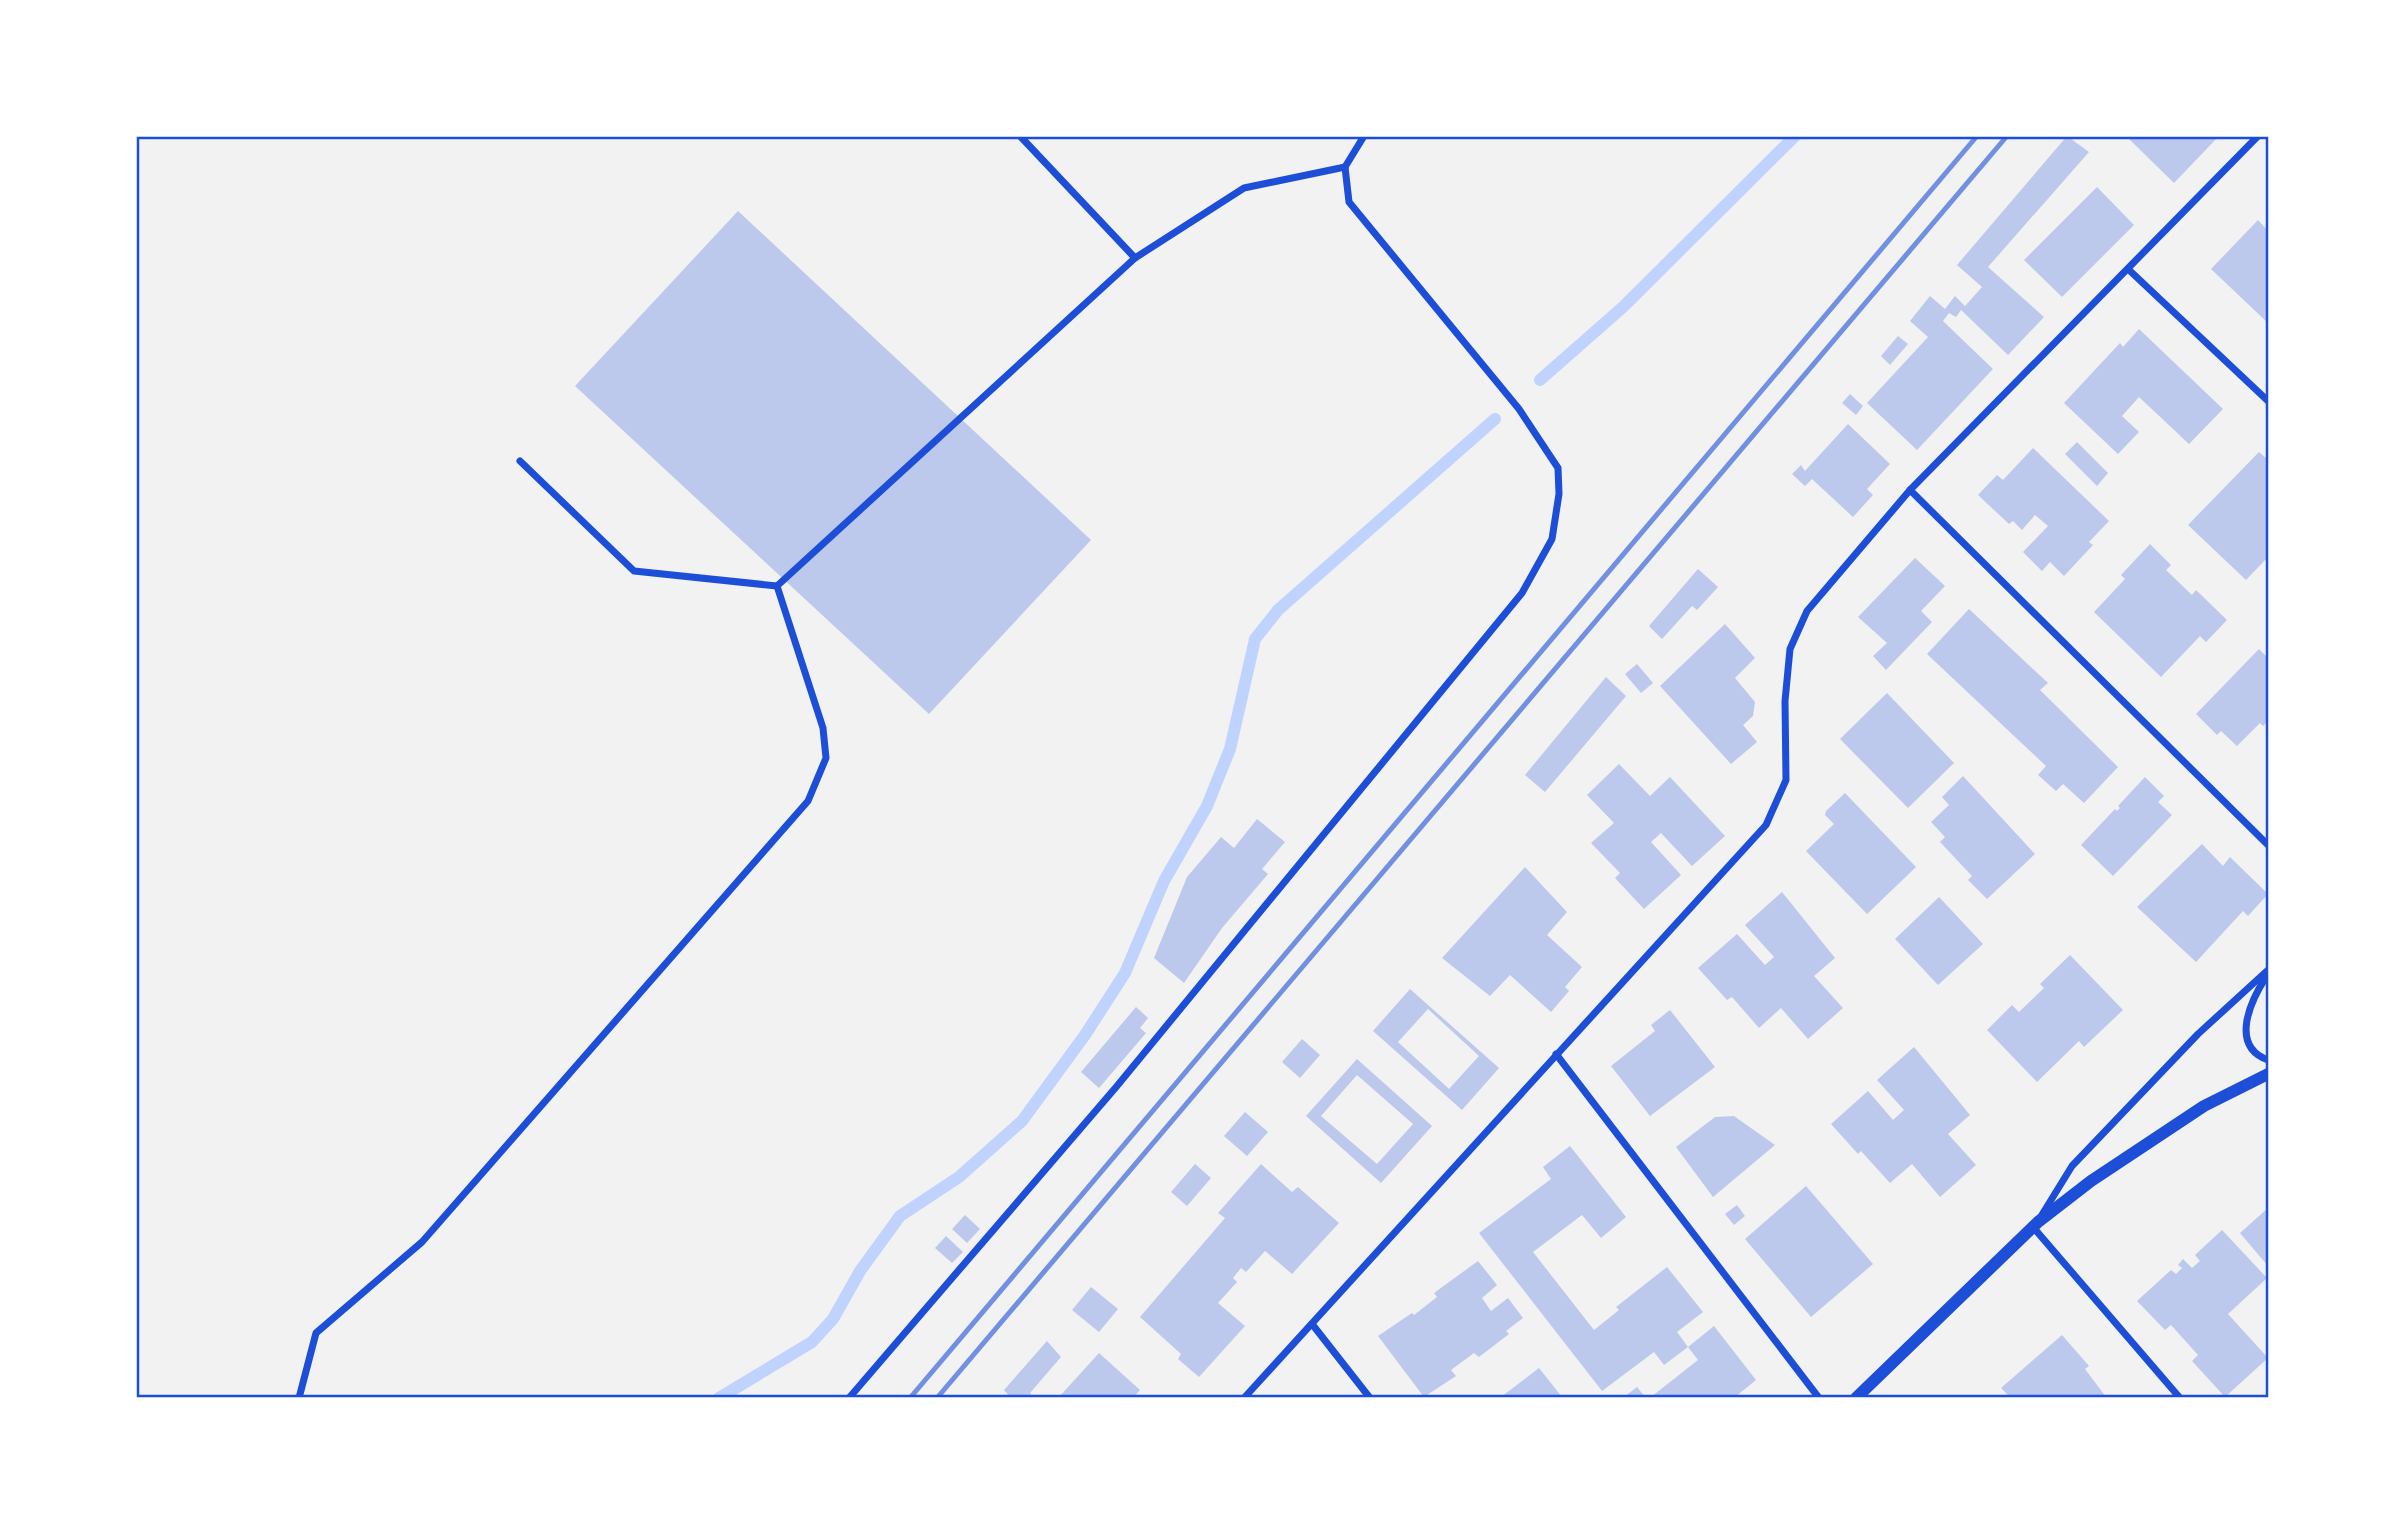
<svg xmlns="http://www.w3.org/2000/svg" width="2405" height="1534" font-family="Signika,sans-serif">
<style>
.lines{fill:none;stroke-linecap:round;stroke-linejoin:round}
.stream{stroke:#bfd3fe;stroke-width:12}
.building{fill:#bdc9ec;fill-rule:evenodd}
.minor{stroke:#1d4ed8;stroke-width:7}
.tertiary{stroke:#1d4ed8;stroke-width:12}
.rail{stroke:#7290e2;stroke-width:5}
.neatline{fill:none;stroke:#1d4ed8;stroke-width:2.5}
</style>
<rect width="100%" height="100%" fill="#f2f2f2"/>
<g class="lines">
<!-- stream -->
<g class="stream">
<path d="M 1540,380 L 1623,307 L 1795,136"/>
<path d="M 719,1398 L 812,1342 L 833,1319 L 860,1271 L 900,1216 L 959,1177 L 1022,1121 L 1085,1035 L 1125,973 L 1164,881 L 1207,806 L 1230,749 L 1255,639 L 1278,610 L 1495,419"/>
</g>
</g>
<!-- building -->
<g class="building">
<path d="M 2067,136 L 2089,152 L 1988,267 L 2044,317 L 2008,355 L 1961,310 L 1956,317 L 1949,313 L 1943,321 L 1993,369 L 1917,450 L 1867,403 L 1928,337 L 1910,321 L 1930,296 L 1945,309 L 1955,296 L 1965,306 L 1982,287 L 1957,265 Z"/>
<path d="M 2126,136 L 2219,136 L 2174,183 Z"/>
<path d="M 2097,187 L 2134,225 L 2062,297 L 2024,260 Z"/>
<path d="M 738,211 L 1091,540 L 929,714 L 575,386 Z"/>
<path d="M 2258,220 L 2268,231 L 2268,323 L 2211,269 Z"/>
<path d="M 2139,329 L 2223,409 L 2189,444 L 2139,397 L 2122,416 L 2139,432 L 2118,454 L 2064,403 L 2120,343 L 2123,347 Z"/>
<path d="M 1898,336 L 1908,344 L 1890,365 L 1881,356 Z"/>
<path d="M 1850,394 L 1863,406 L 1856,415 L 1842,403 Z"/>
<path d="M 1848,424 L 1890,464 L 1867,489 L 1873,495 L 1853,517 L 1812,479 L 1805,486 L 1792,474 L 1801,465 L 1805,471 Z"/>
<path d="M 2077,442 L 2108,473 L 2097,486 L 2065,454 Z"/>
<path d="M 2033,448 L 2109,521 L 2089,542 L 2093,545 L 2064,576 L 2050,562 L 2042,571 L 2023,552 L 2048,526 L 2035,515 L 2022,530 L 2013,521 L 2009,524 L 1978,495 L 1997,475 L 2003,480 Z"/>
<path d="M 2259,452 L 2268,460 L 2268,557 L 2246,580 L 2188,525 Z"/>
<path d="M 2150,544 L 2171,565 L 2166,570 L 2192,595 L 2196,590 L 2227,620 L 2206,642 L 2200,636 L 2161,677 L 2094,612 L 2125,579 L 2121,575 Z"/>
<path d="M 1915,558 L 1945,586 L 1921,611 L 1932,622 L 1886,670 L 1873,656 L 1887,643 L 1858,617 Z"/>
<path d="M 1698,569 L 1718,587 L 1697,610 L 1692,606 L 1662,639 L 1649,626 Z"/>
<path d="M 1969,609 L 2048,683 L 2040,690 L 2118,767 L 2084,803 L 2063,784 L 2056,791 L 2038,775 L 2046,766 L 1927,654 Z"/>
<path d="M 1725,624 L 1755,658 L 1735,678 L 1755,702 L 1753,716 L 1743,725 L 1757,742 L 1731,764 L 1660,686 Z"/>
<path d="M 2259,649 L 2268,658 L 2268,721 L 2263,726 L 2260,723 L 2237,746 L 2221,731 L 2217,735 L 2196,714 Z"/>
<path d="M 1637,664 L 1653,683 L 1641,693 L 1625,674 Z"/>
<path d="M 1606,677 L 1626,696 L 1545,792 L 1525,775 Z"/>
<path d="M 1887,693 L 1954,763 L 1908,808 L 1840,739 Z"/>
<path d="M 1619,764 L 1650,796 L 1670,777 L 1725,836 L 1692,866 L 1661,833 L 1651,842 L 1681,875 L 1644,909 L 1615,878 L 1620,873 L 1591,843 L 1614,823 L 1587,795 Z"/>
<path d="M 1963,776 L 2035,854 L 1987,899 L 1968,880 L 1972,876 L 1940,842 L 1945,837 L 1931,822 L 1949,805 L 1942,797 Z"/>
<path d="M 2145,777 L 2164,796 L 2158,802 L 2172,815 L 2113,876 L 2081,845 L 2115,809 L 2117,811 L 2120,808 L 2118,806 Z"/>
<path d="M 1845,793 L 1916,867 L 1867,914 L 1806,851 L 1834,824 L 1825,815 L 1826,811 Z"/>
<path d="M 1257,819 L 1285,842 L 1262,869 L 1268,874 L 1222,928 L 1184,983 L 1154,958 L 1187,877 L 1221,837 L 1234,848 Z"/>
<path d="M 2202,844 L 2223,866 L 2230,857 L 2268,894 L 2248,916 L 2243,911 L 2196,962 L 2137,907 Z"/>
<path d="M 1525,867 L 1567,912 L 1547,935 L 1582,967 L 1565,987 L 1569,991 L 1551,1012 L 1510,975 L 1490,996 L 1442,958 Z"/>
<path d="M 1782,892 L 1835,958 L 1814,976 L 1843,1008 L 1808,1039 L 1781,1008 L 1759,1028 L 1732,997 L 1727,1000 L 1698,968 L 1737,934 L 1765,965 L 1774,957 L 1745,925 Z"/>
<path d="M 1939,897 L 1983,944 L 1938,985 L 1895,939 Z"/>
<path d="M 2070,955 L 2123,1010 L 2084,1047 L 2079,1041 L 2037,1082 L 1987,1030 L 2012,1005 L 2019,1012 L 2044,988 L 2040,984 Z"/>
<path d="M 1410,989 L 1499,1068 L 1462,1110 L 1373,1031 ZM 1428,1009 L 1479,1056 L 1449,1089 L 1398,1042 Z"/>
<path d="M 1136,1007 L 1148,1018 L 1140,1028 L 1146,1033 L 1099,1088 L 1081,1072 Z"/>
<path d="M 1670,1010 L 1715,1067 L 1650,1116 L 1611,1066 L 1655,1031 L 1651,1025 Z"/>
<path d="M 1302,1039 L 1320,1055 L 1300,1078 L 1282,1062 Z"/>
<path d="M 1914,1047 L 1970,1115 L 1948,1134 L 1976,1165 L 1940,1197 L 1912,1164 L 1890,1183 L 1861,1151 L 1858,1154 L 1831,1124 L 1868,1091 L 1893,1120 L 1904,1110 L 1877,1080 Z"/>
<path d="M 1357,1059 L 1432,1126 L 1381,1183 L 1306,1116 ZM 1357,1075 L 1413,1124 L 1377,1164 L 1321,1116 Z"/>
<path d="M 1245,1112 L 1268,1132 L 1247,1156 L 1224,1136 Z"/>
<path d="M 1734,1116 L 1775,1145 L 1713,1197 L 1676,1147 L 1715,1117 Z"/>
<path d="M 1570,1146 L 1626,1217 L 1601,1238 L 1582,1215 L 1533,1252 L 1594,1330 L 1619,1310 L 1616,1307 L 1667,1267 L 1703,1312 L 1677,1332 L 1688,1347 L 1664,1365 L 1654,1352 L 1602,1391 L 1479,1233 L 1551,1179 L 1543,1167 Z"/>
<path d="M 1195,1164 L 1211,1178 L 1187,1206 L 1171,1192 Z"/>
<path d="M 1261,1164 L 1292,1192 L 1298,1187 L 1339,1223 L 1292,1274 L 1265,1251 L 1246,1272 L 1241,1268 L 1233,1278 L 1237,1282 L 1218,1303 L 1245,1326 L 1199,1377 L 1178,1359 L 1181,1354 L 1140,1317 L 1225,1218 L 1218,1213 Z"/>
<path d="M 1806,1186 L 1873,1264 L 1811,1317 L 1745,1239 Z"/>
<path d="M 1737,1205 L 1745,1216 L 1734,1225 L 1725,1214 Z"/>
<path d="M 2268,1208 L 2268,1266 L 2240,1233 Z"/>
<path d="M 965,1215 L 980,1229 L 967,1243 L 952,1229 Z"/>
<path d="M 2222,1230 L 2267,1278 L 2228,1314 L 2268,1358 L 2225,1397 L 2192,1361 L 2198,1355 L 2171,1325 L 2165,1330 L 2137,1301 L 2171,1270 L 2176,1274 L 2182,1268 L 2178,1265 L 2183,1259 L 2192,1268 L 2200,1261 L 2195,1255 Z"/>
<path d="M 946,1236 L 963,1252 L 952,1263 L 935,1248 Z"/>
<path d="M 1478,1261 L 1497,1285 L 1482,1298 L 1491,1311 L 1508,1298 L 1523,1318 L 1506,1331 L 1509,1334 L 1479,1357 L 1474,1353 L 1451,1370 L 1456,1376 L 1424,1397 L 1378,1336 L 1412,1313 L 1414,1315 L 1437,1297 L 1434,1293 Z"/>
<path d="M 1091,1287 L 1118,1309 L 1099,1332 L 1072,1310 Z"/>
<path d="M 1714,1326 L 1756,1380 L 1735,1397 L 1651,1397 L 1698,1360 L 1688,1347 Z"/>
<path d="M 2062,1335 L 2089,1366 L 2085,1369 L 2106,1397 L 2010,1397 L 2001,1388 Z"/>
<path d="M 1047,1341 L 1061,1357 L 1030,1393 L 1033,1397 L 1010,1397 L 1004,1390 Z"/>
<path d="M 1099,1353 L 1140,1390 L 1134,1397 L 1059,1397 Z"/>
<path d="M 1539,1368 L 1562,1397 L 1501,1397 Z"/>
<path d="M 1637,1387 L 1645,1397 L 1624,1397 Z"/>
</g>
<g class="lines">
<!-- minor -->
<g class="minor">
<path d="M 1020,136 L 1135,258"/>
<path d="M 2128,269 L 2268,401"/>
<path d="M 520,461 L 634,571 L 777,586 L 1135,258 L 1244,188 L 1345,167"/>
<path d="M 1910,490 L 2268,845"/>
<path d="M 2266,977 C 2251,1000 2229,1046 2268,1060"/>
<path d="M 1556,1054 L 1819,1398"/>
<path d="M 2040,1218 L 2072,1166 L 2198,1034 L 2268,970"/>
<path d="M 2033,1227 L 2180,1398"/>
<path d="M 1312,1324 L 1370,1398"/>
<path d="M 299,1398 L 316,1333 L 422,1242 L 808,801 L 826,758 L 823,728 L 777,586"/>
<path d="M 849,1398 L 1117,1086 L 1522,593 L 1552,539 L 1559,494 L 1558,468 L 1519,409 L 1349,202 L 1345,167 L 1364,136"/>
<path d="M 1244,1398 L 1766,825 L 1786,780 L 1785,701 L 1790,649 L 1807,611 L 1910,490 L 2258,136"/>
</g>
<!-- tertiary -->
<path class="tertiary" d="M 1856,1398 L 2038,1222 L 2091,1181 L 2204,1106 L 2268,1074"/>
<!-- rail -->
<g class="rail">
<path d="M 910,1398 L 1977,136"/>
<path d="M 937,1398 L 2007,136"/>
</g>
</g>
<!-- border -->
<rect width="2405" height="1534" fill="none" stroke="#ffffff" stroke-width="276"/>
<rect x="138" y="138" width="2129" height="1258" class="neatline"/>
</svg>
